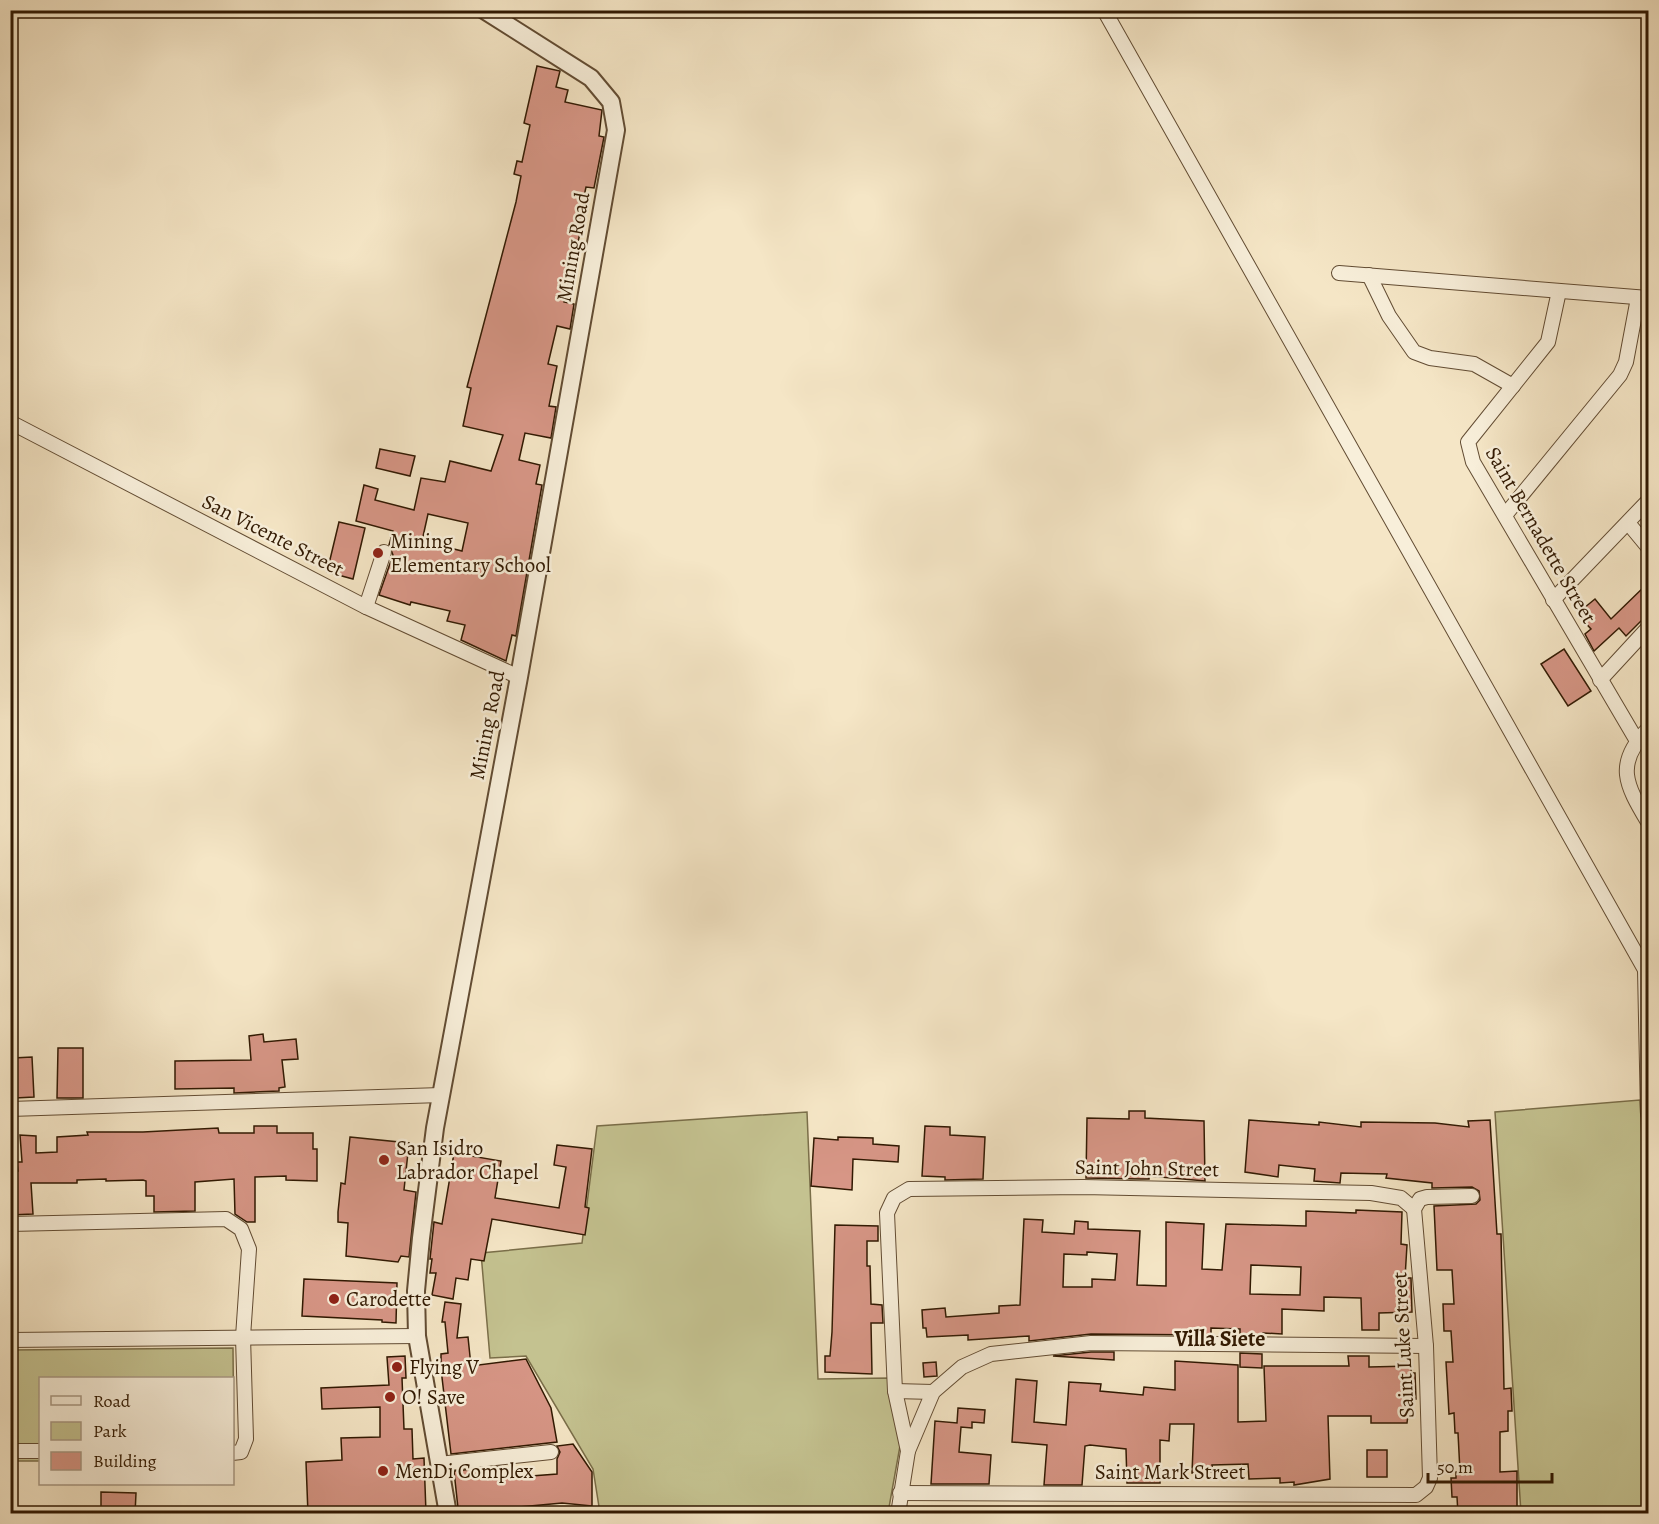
<svg xmlns="http://www.w3.org/2000/svg" width="1659" height="1524" font-family="Alegreya,serif">
<style>
.green{fill:#c4c290;stroke:#7a6e49;stroke-width:1.5}
.building{fill:#d79686;stroke:#311902;stroke-width:1.5;fill-rule:evenodd}
.lines{fill:none;stroke-linecap:round;stroke-linejoin:round}
.minor-casing{stroke:#624c33;stroke-width:16}
.tertiary-casing{stroke:#624c33;stroke-width:20}
.minor{stroke:#f8efda;stroke-width:14}
.tertiary{stroke:#f8efda;stroke-width:16}
.poi-dot{fill:#8f2418;stroke:#f8efda;stroke-width:2}
.labels{text-anchor:middle;dominant-baseline:central;stroke-width:5;stroke-linejoin:round;paint-order:stroke}
.street-label{font-size:21px;fill:#311902;stroke:#f8efda}
.poi-label{font-size:21px;fill:#311902;stroke:#f8efda;text-anchor:start}
.neighbourhood-label{font-size:22px;font-weight:bold;fill:#311902;stroke:#f8efda}
</style>
<rect width="100%" height="100%" fill="#f5e6c6"/>
<filter id="stains"><feTurbulence type="fractalNoise" baseFrequency=".00333" numOctaves="4"/><feColorMatrix values="0 0 0 0 .2 0 0 0 0 .09 0 0 0 0 .02 0 0 0 .5 -.17"/></filter>
<radialGradient id="worn" r=".72"><stop offset=".6" stop-color="#630" stop-opacity="0"/><stop offset="1" stop-color="#630" stop-opacity=".3"/></radialGradient>
<!-- green -->
<g class="green">
<path d="M 1640,1100 L 1648,1253 L 1648,1513 L 1521,1513 L 1495,1112 Z"/>
<path d="M 807,1112 L 818,1379 L 890,1378 L 900,1446 L 888,1513 L 826,1509 L 826,1514 L 600,1513 L 593,1469 L 526,1356 L 490,1358 L 481,1253 L 582,1243 L 597,1126 Z"/>
<path d="M 233,1348 L 234,1459 L 232,1378 L 40,1378 L 40,1461 L 11,1461 L 10,1350 Z"/>
</g>
<!-- building -->
<g class="building">
<path d="M 537,66 L 560,71 L 556,87 L 568,90 L 565,102 L 602,110 L 599,136 L 604,137 L 594,188 L 586,187 L 580,215 L 584,216 L 564,302 L 574,304 L 570,329 L 557,326 L 548,364 L 557,366 L 549,406 L 556,407 L 551,438 L 525,433 L 519,460 L 540,465 L 536,484 L 542,485 L 516,636 L 512,635 L 506,661 L 461,640 L 465,625 L 447,621 L 450,611 L 411,602 L 410,605 L 379,595 L 393,555 L 389,545 L 393,531 L 356,521 L 364,485 L 378,489 L 375,500 L 414,510 L 421,478 L 445,482 L 450,461 L 491,471 L 503,435 L 463,426 L 471,388 L 467,387 L 516,202 L 521,176 L 514,174 L 517,161 L 522,162 L 530,125 L 524,123 ZM 428,514 L 468,523 L 462,551 L 422,541 Z"/>
<path d="M 380,449 L 415,456 L 410,476 L 376,468 Z"/>
<path d="M 339,522 L 365,528 L 353,579 L 327,572 Z"/>
<path d="M 1648,583 L 1648,614 L 1626,636 L 1619,628 L 1594,651 L 1585,634 L 1591,629 L 1581,618 L 1588,613 L 1584,608 L 1595,599 L 1611,619 Z"/>
<path d="M 1564,649 L 1591,691 L 1568,706 L 1541,664 Z"/>
<path d="M 263,1034 L 264,1042 L 296,1039 L 298,1059 L 282,1060 L 285,1087 L 279,1088 L 279,1091 L 234,1093 L 234,1088 L 175,1089 L 175,1061 L 251,1060 L 249,1036 Z"/>
<path d="M 58,1048 L 83,1048 L 83,1098 L 57,1098 Z"/>
<path d="M 32,1057 L 34,1097 L 15,1098 L 13,1058 Z"/>
<path d="M 1129,1111 L 1145,1111 L 1145,1118 L 1204,1121 L 1205,1181 L 1149,1176 L 1149,1179 L 1142,1179 L 1086,1178 L 1087,1118 L 1129,1119 Z"/>
<path d="M 1249,1120 L 1319,1125 L 1319,1122 L 1361,1127 L 1361,1122 L 1435,1123 L 1469,1127 L 1468,1121 L 1490,1120 L 1497,1234 L 1501,1234 L 1504,1389 L 1511,1388 L 1512,1411 L 1508,1411 L 1508,1431 L 1500,1432 L 1500,1472 L 1517,1471 L 1517,1514 L 1458,1514 L 1457,1497 L 1452,1497 L 1451,1478 L 1456,1478 L 1456,1472 L 1460,1472 L 1458,1433 L 1455,1433 L 1454,1413 L 1449,1414 L 1446,1362 L 1453,1362 L 1451,1331 L 1444,1331 L 1443,1304 L 1454,1304 L 1452,1270 L 1437,1270 L 1434,1206 L 1476,1204 L 1480,1200 L 1479,1191 L 1472,1187 L 1432,1188 L 1432,1183 L 1386,1178 L 1387,1174 L 1341,1173 L 1340,1183 L 1314,1181 L 1315,1169 L 1279,1165 L 1278,1177 L 1245,1172 Z"/>
<path d="M 254,1126 L 277,1126 L 277,1133 L 313,1133 L 313,1149 L 317,1149 L 317,1181 L 286,1180 L 286,1176 L 255,1177 L 255,1222 L 247,1222 L 235,1214 L 234,1179 L 195,1182 L 195,1211 L 154,1212 L 154,1196 L 146,1196 L 146,1181 L 143,1180 L 106,1181 L 106,1179 L 77,1180 L 77,1183 L 31,1183 L 33,1214 L 10,1215 L 10,1171 L 18,1171 L 17,1162 L 22,1162 L 20,1135 L 36,1136 L 36,1153 L 57,1152 L 57,1137 L 88,1135 L 87,1132 L 143,1132 L 218,1128 L 219,1133 L 254,1133 Z"/>
<path d="M 925,1126 L 950,1127 L 950,1135 L 985,1137 L 983,1179 L 945,1180 L 945,1177 L 922,1176 Z"/>
<path d="M 350,1137 L 409,1143 L 404,1190 L 416,1192 L 409,1257 L 401,1256 L 398,1262 L 346,1256 L 348,1223 L 338,1222 L 338,1212 L 341,1183 L 345,1184 Z"/>
<path d="M 838,1137 L 873,1138 L 873,1144 L 899,1146 L 898,1162 L 853,1159 L 852,1190 L 811,1186 L 814,1138 L 838,1140 Z"/>
<path d="M 557,1145 L 592,1149 L 585,1207 L 589,1208 L 585,1235 L 492,1219 L 484,1261 L 471,1259 L 468,1280 L 456,1278 L 453,1299 L 432,1295 L 436,1273 L 430,1273 L 432,1259 L 430,1259 L 434,1222 L 442,1224 L 454,1153 L 501,1161 L 495,1198 L 559,1208 L 566,1167 L 554,1165 Z"/>
<path d="M 1356,1210 L 1402,1212 L 1401,1244 L 1407,1245 L 1405,1278 L 1411,1278 L 1412,1312 L 1379,1313 L 1379,1330 L 1362,1330 L 1361,1298 L 1324,1297 L 1324,1311 L 1282,1309 L 1282,1334 L 1263,1333 L 1263,1336 L 1240,1335 L 1240,1329 L 1211,1328 L 1211,1335 L 1091,1334 L 1029,1341 L 1029,1336 L 968,1340 L 968,1335 L 927,1337 L 926,1328 L 923,1328 L 922,1310 L 945,1308 L 946,1317 L 999,1313 L 999,1306 L 1020,1305 L 1024,1219 L 1043,1220 L 1042,1232 L 1074,1234 L 1075,1221 L 1088,1222 L 1088,1229 L 1140,1231 L 1137,1285 L 1166,1286 L 1166,1222 L 1204,1224 L 1202,1269 L 1222,1270 L 1226,1224 L 1306,1226 L 1306,1211 L 1356,1213 ZM 1087,1252 L 1117,1254 L 1115,1280 L 1092,1279 L 1092,1287 L 1063,1287 L 1064,1254 L 1087,1255 ZM 1251,1265 L 1301,1267 L 1300,1295 L 1250,1294 Z"/>
<path d="M 835,1225 L 878,1226 L 878,1241 L 867,1241 L 867,1266 L 870,1266 L 871,1304 L 882,1305 L 883,1323 L 871,1323 L 872,1374 L 825,1372 L 825,1356 L 830,1356 L 832,1332 Z"/>
<path d="M 304,1279 L 397,1283 L 396,1323 L 382,1322 L 382,1320 L 302,1316 Z"/>
<path d="M 445,1302 L 461,1304 L 457,1338 L 468,1337 L 471,1366 L 526,1359 L 551,1408 L 557,1442 L 451,1454 L 441,1369 L 441,1354 L 448,1353 L 445,1322 L 442,1322 Z"/>
<path d="M 1091,1352 L 1114,1352 L 1114,1360 L 1053,1356 Z"/>
<path d="M 1240,1353 L 1262,1354 L 1262,1368 L 1240,1367 Z"/>
<path d="M 405,1356 L 406,1378 L 402,1378 L 404,1429 L 412,1429 L 413,1459 L 424,1458 L 426,1513 L 308,1514 L 306,1462 L 342,1460 L 341,1438 L 380,1437 L 380,1407 L 322,1409 L 321,1388 L 389,1385 L 387,1357 Z"/>
<path d="M 1348,1356 L 1369,1356 L 1369,1367 L 1411,1366 L 1411,1373 L 1415,1373 L 1416,1399 L 1410,1399 L 1407,1423 L 1371,1423 L 1371,1416 L 1328,1416 L 1330,1479 L 1294,1485 L 1294,1482 L 1280,1483 L 1280,1478 L 1249,1479 L 1248,1464 L 1212,1465 L 1213,1472 L 1192,1473 L 1194,1424 L 1170,1424 L 1169,1441 L 1160,1440 L 1160,1483 L 1127,1483 L 1126,1449 L 1090,1445 L 1085,1446 L 1082,1485 L 1044,1485 L 1047,1445 L 1012,1442 L 1016,1379 L 1037,1381 L 1034,1422 L 1066,1425 L 1069,1382 L 1101,1384 L 1100,1391 L 1143,1395 L 1144,1387 L 1175,1390 L 1175,1361 L 1238,1365 L 1238,1422 L 1266,1421 L 1264,1366 L 1349,1366 Z"/>
<path d="M 936,1362 L 937,1376 L 924,1377 L 923,1363 Z"/>
<path d="M 958,1408 L 985,1410 L 984,1423 L 972,1422 L 972,1428 L 961,1427 L 959,1452 L 991,1455 L 989,1484 L 931,1484 L 935,1421 L 957,1423 Z"/>
<path d="M 573,1444 L 592,1472 L 592,1506 L 562,1503 L 520,1507 L 521,1514 L 461,1514 L 460,1507 L 458,1508 L 454,1471 L 501,1466 L 503,1478 L 557,1474 L 557,1459 L 560,1452 L 557,1446 Z"/>
<rect x="1367" y="1450" width="20" height="27"/>
<path d="M 101,1492 L 136,1493 L 135,1514 L 101,1514 Z"/>
</g>
<g class="lines">
<defs>
<g id="minor">
<path d="M 1104,10 L 1648,975"/>
<path d="M 1339,273 L 1648,298"/>
<path d="M 1369,275 L 1389,316 L 1414,352 L 1430,358 L 1474,364 L 1513,386"/>
<path d="M 1559,291 L 1548,342 L 1468,442 L 1473,462 L 1637,741"/>
<path d="M 10,422 L 366,607 L 519,677"/>
<path d="M 1506,514 L 1620,375 L 1626,362 L 1638,298"/>
<path d="M 1629,524 L 1648,547"/>
<path d="M 1553,600 L 1648,501"/>
<path d="M 366,607 L 384,552"/>
<path d="M 1600,680 L 1648,628"/>
<path d="M 1648,729 C 1614,764 1626,785 1648,822"/>
<path d="M 1645,970 L 1648,1114"/>
<path d="M 10,1109 L 441,1095"/>
<path d="M 1414,1209 L 1420,1199 L 1427,1197 L 1472,1196"/>
<path d="M 10,1224 L 226,1219 L 241,1229 L 249,1249 L 243,1337 L 246,1439 L 241,1452 L 232,1453"/>
<path d="M 10,1340 L 417,1336"/>
<path d="M 895,1391 L 933,1392"/>
<path d="M 10,1451 L 40,1451"/>
<path d="M 908,1451 L 933,1392 L 962,1367 L 991,1354 L 1091,1343 L 1426,1346"/>
<path d="M 439,1464 L 551,1452"/>
<path d="M 900,1493 L 1416,1495 L 1426,1487 L 1430,1478 L 1426,1346 L 1414,1209"/>
<path d="M 898,1514 L 908,1451 L 895,1391 L 887,1213 L 894,1198 L 909,1189 L 1083,1187 L 1371,1193 L 1401,1198 L 1414,1209"/>
</g>
<path id="tertiary" d="M 448,1514 L 417,1336 L 416,1291 L 421,1238 L 435,1128 L 519,677 L 616,130 L 611,102 L 591,78 L 484,10"/>
</defs>
<!-- minor casing -->
<use href="#minor" class="minor-casing"/>
<!-- tertiary casing -->
<use href="#tertiary" class="tertiary-casing"/>
<!-- minor -->
<use href="#minor" class="minor"/>
<!-- tertiary -->
<use href="#tertiary" class="tertiary"/>
</g>
<!-- markers -->
<g class="poi-dot">
<circle cx="378" cy="553" r="6"/>
<circle cx="384" cy="1160" r="6"/>
<circle cx="334" cy="1299" r="6"/>
<circle cx="397" cy="1367" r="6"/>
<circle cx="390" cy="1397" r="6"/>
<circle cx="383" cy="1471" r="6"/>
</g>
<g class="labels">
<!-- street labels -->
<g class="street-label">
<text transform="translate(573 247) rotate(-80)">Mining Road</text>
<text transform="translate(273 535) rotate(27)">San Vicente Street</text>
<text transform="translate(1541 535) rotate(60)">Saint Bernadette Street</text>
<text transform="translate(487 725) rotate(-79)">Mining Road</text>
<text transform="translate(1147 1168) rotate(1)">Saint John Street</text>
<text transform="translate(1403 1345) rotate(-93)">Saint Luke Street</text>
<text x="1170" y="1472">Saint Mark Street</text>
</g>
<!-- poi labels -->
<g class="poi-label">
<text x="390" y="541">Mining<tspan x="390" dy="24">Elementary School</tspan></text>
<text x="396" y="1148">San Isidro<tspan x="396" dy="24">Labrador Chapel</tspan></text>
<text x="346" y="1299">Carodette</text>
<text x="409" y="1367">Flying V</text>
<text x="402" y="1397">O! Save</text>
<text x="395" y="1471">MenDi Complex</text>
</g>
<!-- neighbourhood labels -->
<g class="neighbourhood-label">
<text x="1220" y="1339">Villa Siete</text>
</g>
</g>
<!-- margin -->
<rect width="1659" height="1524" fill="none" stroke="#f5e6c6" stroke-width="36"/>
<rect x="12" y="12" width="1635" height="1500" fill="none" stroke="#311902" stroke-width="3"/>
<rect x="18" y="18" width="1623" height="1488" fill="none" stroke="#311902" stroke-width="1.5"/>
<!-- legend -->
<rect x="39" y="1377" width="195" height="108" fill="#f8efda" stroke="#a89984" stroke-width="1.5"/>
<rect x="51" y="1396" width="30" height="9" fill="#f8efda" stroke="#a89984" stroke-width="1.5"/>
<text x="93" y="1407" font-size="18" fill="#311902">Road</text>
<rect x="51" y="1422" width="30" height="18" fill="#c4c290" stroke="#a89984" stroke-width="1.5"/>
<text x="93" y="1437" font-size="18" fill="#311902">Park</text>
<rect x="51" y="1452" width="30" height="18" fill="#d79686" stroke="#a89984" stroke-width="1.5"/>
<text x="93" y="1467" font-size="18" fill="#311902">Building</text>
<!-- scale -->
<path d="M1428 1473v9h124v-9" fill="none" stroke="#311902" stroke-width="3"/>
<text x="1437" y="1473" font-size="18" fill="#311902" stroke="#f8efda" stroke-width="4.5" paint-order="stroke">50 m</text>
<rect width="100%" height="100%" filter="url(#stains)"/>
<rect width="100%" height="100%" fill="url(#worn)"/>
</svg>
